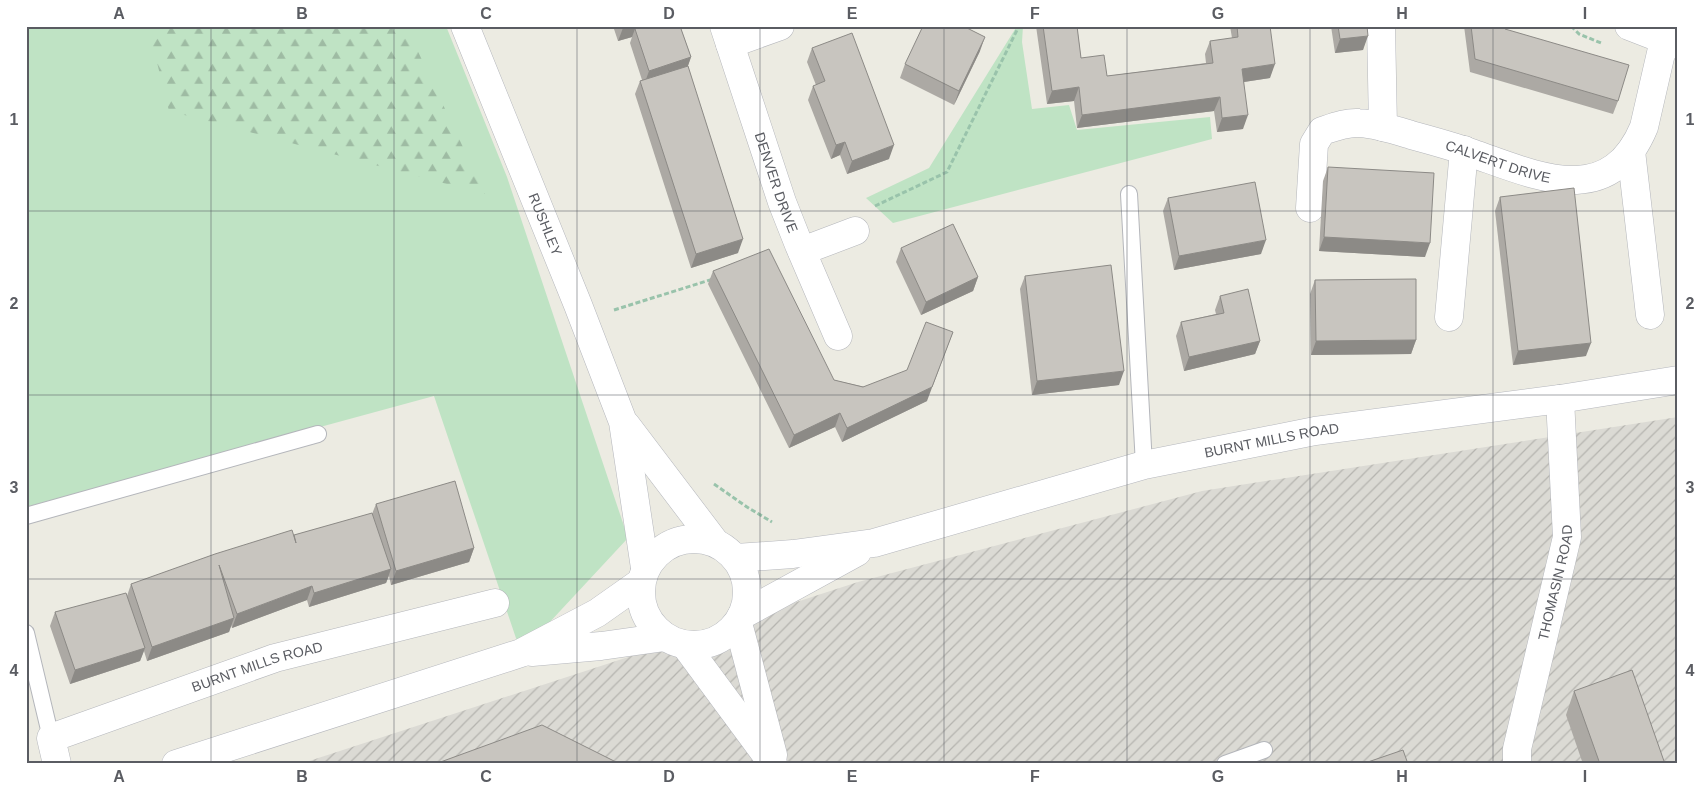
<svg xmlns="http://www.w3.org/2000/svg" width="1704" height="790" font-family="Arial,sans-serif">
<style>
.industrial{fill:url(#industrial-furrows)}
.green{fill:#bfe3c4}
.forest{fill:url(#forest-firs)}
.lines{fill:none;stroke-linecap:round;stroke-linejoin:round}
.lane-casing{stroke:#b4b6bb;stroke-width:18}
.street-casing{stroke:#b4b6bb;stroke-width:29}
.secondary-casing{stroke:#b5b7bd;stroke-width:29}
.path{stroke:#99c3ab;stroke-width:3;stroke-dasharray:5 2.5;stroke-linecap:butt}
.lane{stroke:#fff;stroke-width:16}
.street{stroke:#fff;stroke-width:28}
.secondary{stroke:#fff;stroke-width:28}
.wall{fill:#aca9a4}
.shaded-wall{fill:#8c8a86}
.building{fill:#c8c5bf;stroke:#8c8a86}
.grid{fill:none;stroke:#5a5c62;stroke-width:1;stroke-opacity:0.55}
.labels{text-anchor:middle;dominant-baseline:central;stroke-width:5;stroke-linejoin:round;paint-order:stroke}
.street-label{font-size:14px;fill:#5a5c62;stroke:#fff}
.neatline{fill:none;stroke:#5a5c62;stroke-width:2}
.grid-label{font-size:16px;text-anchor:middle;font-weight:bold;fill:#5a5c62}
</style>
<defs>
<pattern id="industrial-furrows" width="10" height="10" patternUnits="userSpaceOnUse" patternTransform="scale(1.25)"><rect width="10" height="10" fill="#dbdad4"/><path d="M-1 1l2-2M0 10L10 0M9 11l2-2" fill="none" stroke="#b5b4af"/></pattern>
<pattern id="forest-firs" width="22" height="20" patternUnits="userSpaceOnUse" patternTransform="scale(1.25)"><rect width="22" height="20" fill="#bfe3c4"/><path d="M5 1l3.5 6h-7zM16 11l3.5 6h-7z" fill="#9ebba3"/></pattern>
</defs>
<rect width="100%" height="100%" fill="#ecebe2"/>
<!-- industrial -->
<path class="industrial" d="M 1678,417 L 1678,764 L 300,764 L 858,582 L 1202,491 Z"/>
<!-- green -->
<g class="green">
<path d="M 26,26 L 446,26 L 507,177 L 628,538 L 521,653 L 434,396 L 26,507 Z"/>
<path d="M 1017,26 L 1023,26 L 1022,42 L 1032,109 L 1069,105 L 1077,130 L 1210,117 L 1212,139 L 893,223 L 866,198 L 929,168 Z"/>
</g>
<!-- forest -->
<path class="forest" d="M 148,26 L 406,26 L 485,194 L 169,111 Z"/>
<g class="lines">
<defs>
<g id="lane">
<path d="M 1129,194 L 1144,465"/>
<path d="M 26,516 L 318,434"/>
<path d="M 26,633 L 51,738"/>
<path d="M 1225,764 L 1264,750"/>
</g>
<g id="street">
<path id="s1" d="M 724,26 L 782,202 L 799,245 L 838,336"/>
<path d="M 1381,26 L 1383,127"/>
<path d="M 1629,26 L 1678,45"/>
<path d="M 730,44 L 780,26"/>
<path d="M 1631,151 L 1650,315"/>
<path id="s2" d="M 1310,208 L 1314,144 L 1322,131 C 1334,127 1347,122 1359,123 C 1377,124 1395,130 1411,135 C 1433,141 1456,147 1477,155 C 1539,177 1610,209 1644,127 L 1664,40"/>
<path d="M 802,251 L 855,231"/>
<path d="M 1449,317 L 1464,150"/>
<path d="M 738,623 L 773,755"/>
<path d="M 685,645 L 773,764"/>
<path id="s3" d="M 57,764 L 51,738 L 275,658 L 495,603"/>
<path id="s4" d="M 1517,764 L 1517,749 L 1567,537 L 1560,399"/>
</g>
<g id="secondary">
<path id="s5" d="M 465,26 L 578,305 L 623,422 L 645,568"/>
<path d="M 626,425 L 714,541"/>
<circle cx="694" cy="592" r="53"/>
<path id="s6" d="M 736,558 L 793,554 L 874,543 L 1144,465 L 1315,431 L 1560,399 L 1678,380"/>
<path d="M 742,615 L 857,552"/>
<path d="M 532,652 L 601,646 L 665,637"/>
<path d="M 176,764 L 521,653 L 597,613 L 641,582"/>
</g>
</defs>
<!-- lane casing -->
<use href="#lane" class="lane-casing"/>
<!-- street casing -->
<use href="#street" class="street-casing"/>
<!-- secondary casing -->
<use href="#secondary" class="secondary-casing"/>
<!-- path -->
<g class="path">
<path d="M 1571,26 L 1579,34 L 1601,43"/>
<path d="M 875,206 L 947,172 L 1019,26"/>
<path d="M 614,310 L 713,279"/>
<path d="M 714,484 L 747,507 L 772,522"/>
</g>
<!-- lane -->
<use href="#lane" class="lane"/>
<!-- street -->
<use href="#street" class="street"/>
<!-- secondary -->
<use href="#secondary" class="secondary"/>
</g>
<!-- wall -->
<g class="wall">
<path d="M 613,26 L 680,26 L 691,57 L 688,66 L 738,253 L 691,268 L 635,94 L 640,81 L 642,80 L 630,43 L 632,37 L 618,41 Z"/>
<path d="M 1036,26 L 1077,26 L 1081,58 L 1107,76 L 1206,63 L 1205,54 L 1210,41 L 1232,38 L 1230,26 L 1270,26 L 1270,78 L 1244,82 L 1243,129 L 1217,132 L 1214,111 L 1077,128 L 1074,101 L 1047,104 Z"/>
<path d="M 1331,26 L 1367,26 L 1363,50 L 1335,53 Z"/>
<path d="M 1464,26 L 1505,26 L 1505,29 L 1618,101 L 1613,114 L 1470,72 Z"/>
<path d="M 812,48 L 889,159 L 847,174 L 840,155 L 831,159 L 808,100 L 813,86 L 816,85 L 807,62 Z"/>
<path d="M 980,51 L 954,105 L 900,78 L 905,64 Z"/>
<path d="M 1678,107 L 1678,154 L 1675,113 Z"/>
<path d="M 1328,167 L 1425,257 L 1319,251 L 1323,181 Z"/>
<path d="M 1500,197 L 1586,356 L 1513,365 L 1495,211 Z"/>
<path d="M 1168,198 L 1261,254 L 1174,270 L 1163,211 Z"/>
<path d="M 901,248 L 978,277 L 973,291 L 921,315 L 896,262 Z"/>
<path d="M 713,271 L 834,380 L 927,401 L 842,442 L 835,427 L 789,448 L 708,284 Z"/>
<path d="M 1025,276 L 1119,385 L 1032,395 L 1020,289 Z"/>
<path d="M 1315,280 L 1416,340 L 1411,354 L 1311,355 L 1310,294 Z"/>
<path d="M 1220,296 L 1260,341 L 1255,354 L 1184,371 L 1176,336 L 1181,322 L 1216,314 L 1215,310 Z"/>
<path d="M 376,504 L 474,548 L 469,562 L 391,585 L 389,576 L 386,583 L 309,607 L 307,600 L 232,628 L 231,625 L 229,632 L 147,661 L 144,651 L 140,661 L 70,684 L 50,626 L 55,612 L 127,596 L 131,584 L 294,536 L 294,535 L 372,514 Z"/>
<path d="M 1574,691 L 1665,764 L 1583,764 L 1566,715 Z"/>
</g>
<!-- shaded-wall -->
<g class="shaded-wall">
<path d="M 627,26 L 662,26 L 635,29 L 632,37 L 618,41 L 623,28 Z"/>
<path d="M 1368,36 L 1363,50 L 1335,53 L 1340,39 Z"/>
<path d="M 985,37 L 980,51 L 954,105 L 959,91 Z"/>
<path d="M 691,57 L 686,71 L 644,85 L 649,71 Z"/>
<path d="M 1275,64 L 1270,78 L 1237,83 L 1242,69 Z"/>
<path d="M 1079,87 L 1074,101 L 1047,104 L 1052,91 Z"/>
<path d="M 1220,97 L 1214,111 L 1077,128 L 1082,115 Z"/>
<path d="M 1248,115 L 1243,129 L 1217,132 L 1222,118 Z"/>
<path d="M 845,142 L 840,155 L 831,159 L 836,145 Z"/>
<path d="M 894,145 L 889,159 L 847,174 L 852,161 Z"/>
<path d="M 1324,237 L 1430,243 L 1425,257 L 1319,251 Z"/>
<path d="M 743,239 L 738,253 L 691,268 L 696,254 Z"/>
<path d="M 1266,240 L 1261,254 L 1174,270 L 1179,256 Z"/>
<path d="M 978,277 L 973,291 L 921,315 L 926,302 Z"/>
<path d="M 953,332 L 927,401 L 842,442 L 847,428 Z"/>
<path d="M 1416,340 L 1411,354 L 1311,355 L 1316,341 Z"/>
<path d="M 1260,341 L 1255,354 L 1184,371 L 1189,357 Z"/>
<path d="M 1591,343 L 1586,356 L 1513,365 L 1518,351 Z"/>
<path d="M 1124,371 L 1119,385 L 1032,395 L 1037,381 Z"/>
<path d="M 840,413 L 835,427 L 789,448 L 794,435 Z"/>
<path d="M 474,548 L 469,562 L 391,585 L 396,571 Z"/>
<path d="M 391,569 L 386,583 L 309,607 L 314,593 Z"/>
<path d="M 312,586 L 307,600 L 232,628 L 237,614 Z"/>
<path d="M 234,618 L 229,632 L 147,661 L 152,647 Z"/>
<path d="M 145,648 L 140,661 L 70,684 L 75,670 Z"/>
</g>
<!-- building -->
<g class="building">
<path d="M 644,26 L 680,26 L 691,57 L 649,71 L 635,29 Z"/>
<path d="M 923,26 L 963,26 L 985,37 L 959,91 L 905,64 Z"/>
<path d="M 1043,26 L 1077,26 L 1081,58 L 1104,55 L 1107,76 L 1213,63 L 1210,41 L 1238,37 L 1237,26 L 1270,26 L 1275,64 L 1242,69 L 1248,115 L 1222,118 L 1220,97 L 1082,115 L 1079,87 L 1052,91 Z"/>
<path d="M 1338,26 L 1367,26 L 1368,36 L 1340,39 Z"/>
<path d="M 1471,26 L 1505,26 L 1505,29 L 1629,65 L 1618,101 L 1475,59 Z"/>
<path d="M 852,33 L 894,145 L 852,161 L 845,142 L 836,145 L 813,86 L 825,81 L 812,48 Z"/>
<path d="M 688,66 L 743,239 L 696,254 L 640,81 Z"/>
<path d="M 1328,167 L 1434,173 L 1430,243 L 1324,237 Z"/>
<path d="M 1255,182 L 1266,240 L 1179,256 L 1168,198 Z"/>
<path d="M 1574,188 L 1591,343 L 1518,351 L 1500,197 Z"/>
<path d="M 953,224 L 978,277 L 926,302 L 901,248 Z"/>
<path d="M 769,249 L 834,380 L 863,387 L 907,370 L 926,322 L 953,332 L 932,387 L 847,428 L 840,413 L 794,435 L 713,271 Z"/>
<path d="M 1111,265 L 1124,371 L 1037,381 L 1025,276 Z"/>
<path d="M 1416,279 L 1416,340 L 1316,341 L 1315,280 Z"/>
<path d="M 1248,289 L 1260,341 L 1189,357 L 1181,322 L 1224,313 L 1220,296 Z"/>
<path d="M 455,481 L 474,548 L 396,571 L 376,504 Z"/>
<path d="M 372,513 L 391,569 L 314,593 L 312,586 L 237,614 L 219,565 L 234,618 L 152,647 L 131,584 L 215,554 L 292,530 L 296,543 L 294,535 Z"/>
<path d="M 126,593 L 145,648 L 75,670 L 55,612 Z"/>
<path d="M 1632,670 L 1665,764 L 1600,764 L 1574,691 Z"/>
<path d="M 26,685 L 28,694 L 26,695 Z"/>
<path d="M 542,725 L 620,764 L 435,764 Z"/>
<path d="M 1403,750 L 1408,764 L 1362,764 Z"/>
</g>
<!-- grid -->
<path class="grid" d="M 211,26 L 211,764M 394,26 L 394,764M 577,26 L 577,764M 760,26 L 760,764M 944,26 L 944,764M 1127,26 L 1127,764M 1310,26 L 1310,764M 1493,26 L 1493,764M 26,211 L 1678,211M 26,395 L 1678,395M 26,579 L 1678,579"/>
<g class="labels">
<!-- street labels -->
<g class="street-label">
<text stroke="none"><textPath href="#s2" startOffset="262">CALVERT DRIVE</textPath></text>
<text stroke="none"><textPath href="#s1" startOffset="165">DENVER DRIVE</textPath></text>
<text stroke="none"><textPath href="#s5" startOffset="214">RUSHLEY</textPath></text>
<text stroke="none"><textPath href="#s6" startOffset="550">BURNT MILLS ROAD</textPath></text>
<text stroke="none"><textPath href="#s4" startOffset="186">THOMASIN ROAD</textPath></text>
<text stroke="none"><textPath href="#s3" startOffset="245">BURNT MILLS ROAD</textPath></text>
</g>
</g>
<!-- border -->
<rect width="1704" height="790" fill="none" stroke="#ffffff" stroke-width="55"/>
<rect x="28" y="28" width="1648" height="734" class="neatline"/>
<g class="grid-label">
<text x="119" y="19">A</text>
<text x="302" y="19">B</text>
<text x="486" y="19">C</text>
<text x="669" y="19">D</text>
<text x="852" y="19">E</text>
<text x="1035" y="19">F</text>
<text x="1218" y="19">G</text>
<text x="1402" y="19">H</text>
<text x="1585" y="19">I</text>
<text x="14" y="125">1</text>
<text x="1690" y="125">1</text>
<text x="14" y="309">2</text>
<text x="1690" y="309">2</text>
<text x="14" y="493">3</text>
<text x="1690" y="493">3</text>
<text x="14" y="676">4</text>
<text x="1690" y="676">4</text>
<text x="119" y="782">A</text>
<text x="302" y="782">B</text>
<text x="486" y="782">C</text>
<text x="669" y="782">D</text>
<text x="852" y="782">E</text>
<text x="1035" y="782">F</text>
<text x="1218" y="782">G</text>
<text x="1402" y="782">H</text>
<text x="1585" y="782">I</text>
</g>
</svg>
